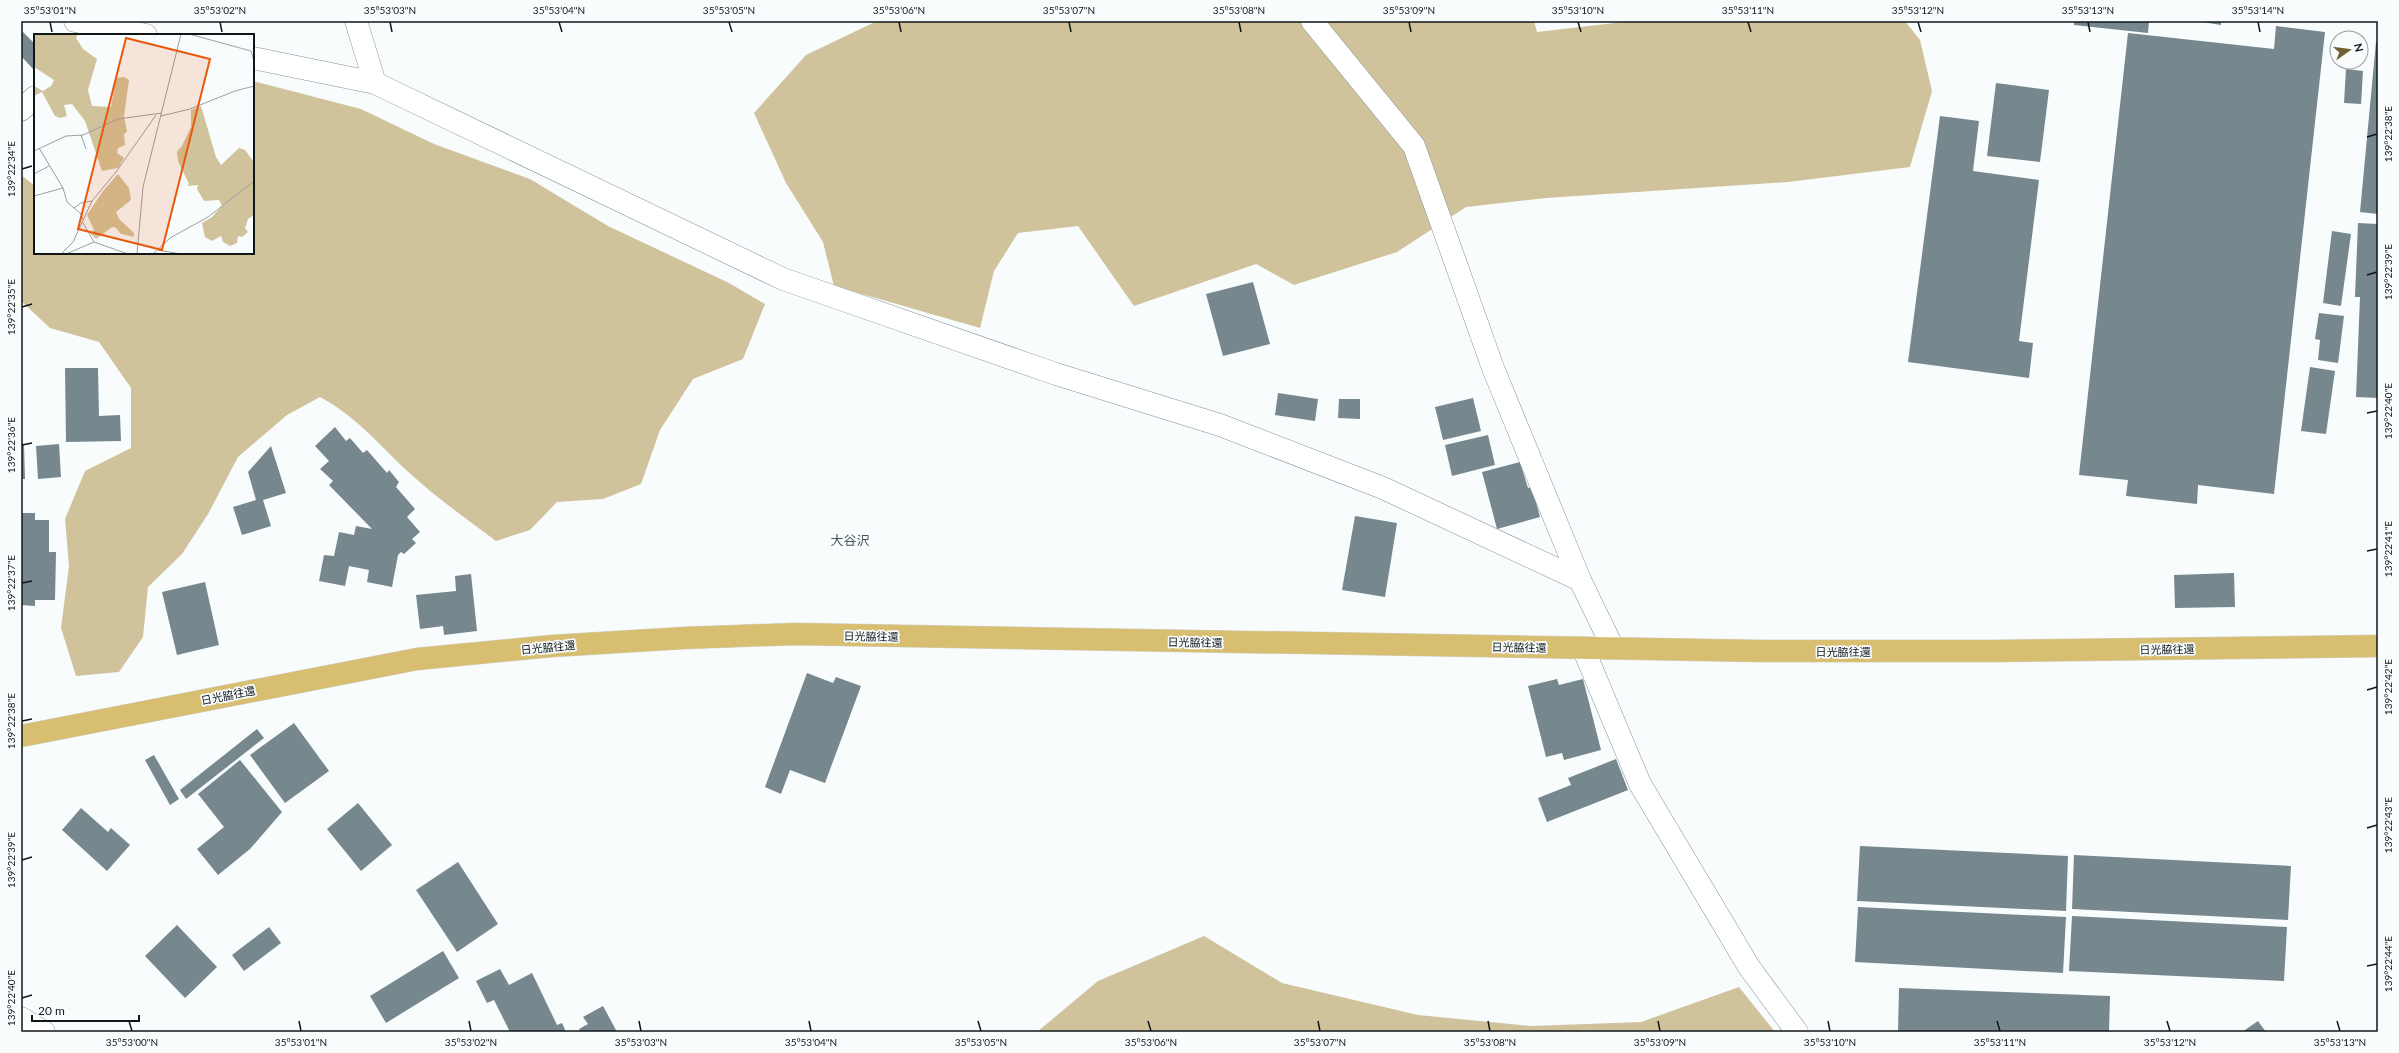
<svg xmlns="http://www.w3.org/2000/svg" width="2399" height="1053" font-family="Lato,'Noto Sans JP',sans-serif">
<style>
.forest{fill:#d0c39b}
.building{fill:#76878d}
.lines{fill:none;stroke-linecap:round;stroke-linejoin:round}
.minor-casing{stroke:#83939a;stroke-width:23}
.highway-casing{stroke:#d4d5d5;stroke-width:23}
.minor{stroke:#fff;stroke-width:22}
.highway{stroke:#d7be70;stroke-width:22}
.ticks{fill:none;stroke:#0f1618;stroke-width:1.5}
.labels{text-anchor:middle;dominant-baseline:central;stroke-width:3.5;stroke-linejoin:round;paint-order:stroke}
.street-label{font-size:11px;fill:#0f1618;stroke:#f8fcfd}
.quarter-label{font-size:13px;fill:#48575d;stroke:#f8fcfd}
.inset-road{fill:none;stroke:#9ba0a1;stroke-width:1}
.view{fill:#e8590c;fill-opacity:0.15;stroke:#e8590c;stroke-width:2}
.inset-edge{fill:none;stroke:#0f1618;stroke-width:2}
.neatline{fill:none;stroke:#0f1618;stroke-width:1.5}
.ticks-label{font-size:10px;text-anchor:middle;fill:#0f1618}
</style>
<rect width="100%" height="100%" fill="#f8fcfd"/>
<!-- forest -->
<g class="forest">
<path d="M 877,21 L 1534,21 L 1537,32 L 1632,21 L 1905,21 L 1920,40 L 1932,91 L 1910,167 L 1788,182 L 1546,198 L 1466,207 L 1397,252 L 1294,285 L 1256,264 L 1134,306 L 1078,226 L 1018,233 L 994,271 L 980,328 L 834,286 L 823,242 L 786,183 L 754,113 L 806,55 Z"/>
<path d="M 253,81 L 361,109 L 434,144 L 530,179 L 608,226 L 729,283 L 765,304 L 743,359 L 693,379 L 660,430 L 641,484 L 603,499 L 557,502 L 530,530 L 496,541 C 465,518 434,496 405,469 C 378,443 354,415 320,397 L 287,415 L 238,457 L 208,514 L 182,554 L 148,587 L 143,637 L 119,672 L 76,676 L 61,628 L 69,566 L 65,519 L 85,471 L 131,448 L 131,388 L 99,342 L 50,328 L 21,301 L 21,175 L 35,186 L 35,253 L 253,253 Z"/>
<path d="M 1204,936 L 1282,983 L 1418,1015 L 1532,1026 L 1641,1022 L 1739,987 L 1775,1032 L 1037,1032 L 1098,981 Z"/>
</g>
<!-- building -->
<g class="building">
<path d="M 2074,21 L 2149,21 L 2148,33 L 2074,25 Z"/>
<path d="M 2196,21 L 2221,21 L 2221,25 Z"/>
<path d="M 2276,26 L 2325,32 L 2274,494 L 2198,485 L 2197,504 L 2126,496 L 2128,480 L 2079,475 L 2128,33 L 2274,49 Z"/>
<path d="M 21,30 L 35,44 L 33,69 L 21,56 Z"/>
<path d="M 2376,42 L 2378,42 L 2378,214 L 2360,212 Z"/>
<path d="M 2346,69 L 2363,71 L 2361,104 L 2344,103 Z"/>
<path d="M 1996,83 L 2049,90 L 2040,162 L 1987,156 Z"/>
<path d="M 1940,116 L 1979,121 L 1973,171 L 2039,180 L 2019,341 L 2033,343 L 2029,378 L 1908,362 Z"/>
<path d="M 2358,223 L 2378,224 L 2378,398 L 2356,397 L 2360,297 L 2355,297 Z"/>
<path d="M 2332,231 L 2351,234 L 2341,306 L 2323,303 Z"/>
<path d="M 1253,282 L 1270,344 L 1223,356 L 1206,294 Z"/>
<path d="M 2319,313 L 2344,316 L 2338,363 L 2318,360 L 2320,340 L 2315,339 Z"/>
<path d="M 2310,367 L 2335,371 L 2326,434 L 2301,431 Z"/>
<path d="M 65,368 L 98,368 L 99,416 L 120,415 L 121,441 L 66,442 Z"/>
<path d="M 1278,393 L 1318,399 L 1315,421 L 1275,415 Z"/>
<path d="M 1473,398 L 1481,431 L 1443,440 L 1435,407 Z"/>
<path d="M 1339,399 L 1360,399 L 1360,419 L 1338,418 Z"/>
<path d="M 335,427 L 346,441 L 350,438 L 363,453 L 367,450 L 387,473 L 389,470 L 399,482 L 396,487 L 415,509 L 407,517 L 420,532 L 412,539 L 416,543 L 404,554 L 401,552 L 398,555 L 392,587 L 367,582 L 369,570 L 349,566 L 345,586 L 319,581 L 324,555 L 334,556 L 339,532 L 354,535 L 356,526 L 372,529 L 329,485 L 333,481 L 320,469 L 329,461 L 315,446 Z"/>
<path d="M 1488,435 L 1495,465 L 1452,476 L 1445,445 Z"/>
<path d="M 59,444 L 61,477 L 38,479 L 36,446 Z"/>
<path d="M 21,445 L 24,445 L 25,479 L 21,479 Z"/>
<path d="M 271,446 L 286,493 L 263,500 L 271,526 L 242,535 L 233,507 L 256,500 L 248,472 Z"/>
<path d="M 1520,462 L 1528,488 L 1532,487 L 1540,517 L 1497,529 L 1482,472 Z"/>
<path d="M 21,513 L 35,513 L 35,520 L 49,520 L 49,552 L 56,552 L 55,600 L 35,600 L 35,606 L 21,605 Z"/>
<path d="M 1355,516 L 1397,523 L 1385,597 L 1342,590 Z"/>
<path d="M 2234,573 L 2235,607 L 2175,608 L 2174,575 Z"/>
<path d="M 471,574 L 477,631 L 444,635 L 443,626 L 420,629 L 416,595 L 456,591 L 455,576 Z"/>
<path d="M 205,582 L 219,645 L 177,655 L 162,592 Z"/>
<path d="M 807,673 L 833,683 L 836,677 L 861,686 L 825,783 L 790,770 L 781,794 L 765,787 Z"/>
<path d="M 1557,679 L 1559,685 L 1583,679 L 1601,750 L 1564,760 L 1562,753 L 1546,757 L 1528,686 Z"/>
<path d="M 294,723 L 329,771 L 285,803 L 250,755 Z"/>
<path d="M 257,729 L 264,738 L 186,799 L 180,790 Z"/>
<path d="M 154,755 L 179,799 L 170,805 L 145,760 Z"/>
<path d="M 1616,759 L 1628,790 L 1547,822 L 1538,798 L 1571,785 L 1568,778 Z"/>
<path d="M 240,760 L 282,812 L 250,849 L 218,875 L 197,849 L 224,827 L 198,794 Z"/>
<path d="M 358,803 L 392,845 L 361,871 L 327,829 Z"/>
<path d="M 81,808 L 108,832 L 111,828 L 130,845 L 107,871 L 62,830 Z"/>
<path d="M 1860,846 L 2068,856 L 2066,911 L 1857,901 Z"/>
<path d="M 2074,855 L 2291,866 L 2288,920 L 2072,909 Z"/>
<path d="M 458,862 L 498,924 L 457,952 L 416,890 Z"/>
<path d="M 1858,907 L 2066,917 L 2063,973 L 1855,962 Z"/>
<path d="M 2072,916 L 2287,927 L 2284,981 L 2069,971 Z"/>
<path d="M 177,925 L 217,967 L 185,998 L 145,956 Z"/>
<path d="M 269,927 L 281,943 L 244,971 L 232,955 Z"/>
<path d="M 443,951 L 459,978 L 386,1023 L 370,996 Z"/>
<path d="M 500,969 L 509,985 L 532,973 L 557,1025 L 562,1023 L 566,1032 L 510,1032 L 494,1000 L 487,1003 L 476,981 Z"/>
<path d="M 1899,988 L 2110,996 L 2109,1032 L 1898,1032 Z"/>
<path d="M 603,1006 L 617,1032 L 581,1032 L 579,1029 L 588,1024 L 583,1017 Z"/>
<path d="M 2258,1021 L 2266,1032 L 2242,1032 Z"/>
</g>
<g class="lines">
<defs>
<g id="minor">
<path d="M 75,21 L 146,35"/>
<path d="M 356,21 L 375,83"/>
<path d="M 1312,21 L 1414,146 L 1493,368 L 1580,580 L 1613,648"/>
<path d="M 253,58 L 375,83 L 783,279 L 1056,374 L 1220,425 L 1383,488 L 1580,580"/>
<path d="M 21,110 L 35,97"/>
<path d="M 1583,648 L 1640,784 L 1749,967 L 1797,1032"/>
<path d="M 21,1018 L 44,1032"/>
</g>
<path id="highway" d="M 21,736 L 417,659 L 552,646 L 684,638 L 795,634 L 1761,651 L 1993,651 L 2378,646"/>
</defs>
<!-- minor casing -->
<use href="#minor" class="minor-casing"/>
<!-- highway casing -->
<use href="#highway" class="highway-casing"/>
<!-- minor -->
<use href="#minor" class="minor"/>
<!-- highway -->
<use href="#highway" class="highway"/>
</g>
<!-- ticks -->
<path class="ticks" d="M 50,22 L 52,32M 220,22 L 222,32M 390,22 L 392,32M 559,22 L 562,32M 729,22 L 732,32M 899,22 L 901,32M 1069,22 L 1071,32M 1239,22 L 1241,32M 1409,22 L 1411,32M 1578,22 L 1581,32M 1748,22 L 1751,32M 1918,22 L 1921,32M 2088,22 L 2090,32M 2258,22 L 2260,32M 2367,137 L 2377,134M 22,169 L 32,166M 2367,275 L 2377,272M 22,307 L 32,304M 2367,413 L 2377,411M 22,445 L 32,443M 2367,551 L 2377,549M 22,583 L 32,581M 2367,690 L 2377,687M 22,721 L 32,719M 2367,828 L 2377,825M 22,860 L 32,857M 2367,966 L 2377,964M 22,998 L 32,995M 129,1021 L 132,1031M 299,1021 L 301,1031M 469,1021 L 471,1031M 639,1021 L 641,1031M 809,1021 L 811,1031M 978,1021 L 981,1031M 1148,1021 L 1151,1031M 1318,1021 L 1320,1031M 1488,1021 L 1490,1031M 1658,1021 L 1660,1031M 1828,1021 L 1830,1031M 1997,1021 L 2000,1031M 2167,1021 L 2170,1031M 2337,1021 L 2340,1031"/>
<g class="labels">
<!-- street labels -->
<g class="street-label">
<text transform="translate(871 636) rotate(1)">日光脇往還</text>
<text transform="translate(1195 642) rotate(1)">日光脇往還</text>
<text transform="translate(548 647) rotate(-5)">日光脇往還</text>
<text transform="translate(1519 647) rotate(1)">日光脇往還</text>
<text transform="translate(2167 649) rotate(-1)">日光脇往還</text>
<text x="1843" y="651">日光脇往還</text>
<text transform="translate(228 695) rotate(-11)">日光脇往還</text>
</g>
<!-- quarter labels -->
<g class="quarter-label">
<text x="850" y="540">大谷沢</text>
</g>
</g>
<!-- overview -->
<g transform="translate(34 34)">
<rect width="220" height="220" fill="#f8fcfd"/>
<path d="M 0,0 L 44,0 L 42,4 L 49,15 L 63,25 L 54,56 L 58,72 L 77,73 L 82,44 L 90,43 L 95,46 L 90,82 L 93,98 L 90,100 L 91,111 L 84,114 L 83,119 L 90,124 L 84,134 L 68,137 L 51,87 L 38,70 L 30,71 L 33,82 L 26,84 L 21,82 L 8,58 L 0,62 L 0,52 L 9,57 L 17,52 L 20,46 L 0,33 ZM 167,72 L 182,123 L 187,131 L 205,114 L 211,116 L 220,128 L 220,181 L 214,185 L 211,194 L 214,198 L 208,203 L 204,202 L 203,209 L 196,212 L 189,208 L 187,202 L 178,207 L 171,203 L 168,189 L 178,183 L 188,172 L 185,166 L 170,167 L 163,155 L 164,151 L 153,152 L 155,150 L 144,127 L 143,118 L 148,112 L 157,93 L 157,76 ZM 84,140 L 95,154 L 97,166 L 82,178 L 85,185 L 100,199 L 100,203 L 87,200 L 82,194 L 78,193 L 62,205 L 56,199 L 60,196 L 53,181 L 69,157 Z" fill="#d0c39b"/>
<path class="inset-road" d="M 155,0 L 217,17 L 220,27M 127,82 L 156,75 L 201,57 L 220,52M 47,101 L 52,115M 5,114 L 29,154 L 33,168 L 47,180 L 49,186M 0,117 L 32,102 L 49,101 L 84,85 L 128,79M 0,140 L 15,132M 0,162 L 29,154M 40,174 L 47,169 L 58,167M 48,187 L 60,208M 124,216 L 147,220M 27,220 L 39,208 L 58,167 L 82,138 L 122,81M 32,220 L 60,208 L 94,220M 103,220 L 109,153 L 147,0M 119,220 L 136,204 L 174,183 L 220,147"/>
<path class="view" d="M 92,4 L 176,25 L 128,216 L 44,195 Z"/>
<rect width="220" height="220" class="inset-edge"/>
</g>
<!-- border -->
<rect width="2399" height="1053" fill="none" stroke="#f8fcfd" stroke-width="44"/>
<!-- north arrow -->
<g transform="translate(2349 50) rotate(76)"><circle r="19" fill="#f8fcfd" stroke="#9ba0a1"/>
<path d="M0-3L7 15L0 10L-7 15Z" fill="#71612f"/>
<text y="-6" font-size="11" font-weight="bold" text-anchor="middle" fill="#0f1618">N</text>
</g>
<!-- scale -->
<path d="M32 1015v6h107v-6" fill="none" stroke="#0f1618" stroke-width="2"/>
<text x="38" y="1015" font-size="12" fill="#0f1618" stroke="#f8fcfd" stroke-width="3" paint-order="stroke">20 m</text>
<rect x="22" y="22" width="2355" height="1009" class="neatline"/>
<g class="ticks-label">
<text x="50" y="14">35°53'01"N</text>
<text x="220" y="14">35°53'02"N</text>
<text x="390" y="14">35°53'03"N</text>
<text x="559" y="14">35°53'04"N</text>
<text x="729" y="14">35°53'05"N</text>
<text x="899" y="14">35°53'06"N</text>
<text x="1069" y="14">35°53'07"N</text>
<text x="1239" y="14">35°53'08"N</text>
<text x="1409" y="14">35°53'09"N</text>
<text x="1578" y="14">35°53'10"N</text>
<text x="1748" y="14">35°53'11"N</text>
<text x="1918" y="14">35°53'12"N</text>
<text x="2088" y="14">35°53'13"N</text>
<text x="2258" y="14">35°53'14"N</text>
<text transform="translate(2388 134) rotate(-90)" y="4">139°22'38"E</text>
<text transform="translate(11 169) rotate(-90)" y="4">139°22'34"E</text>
<text transform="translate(2388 272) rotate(-90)" y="4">139°22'39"E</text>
<text transform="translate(11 307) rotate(-90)" y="4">139°22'35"E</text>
<text transform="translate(2388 411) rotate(-90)" y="4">139°22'40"E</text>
<text transform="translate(11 445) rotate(-90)" y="4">139°22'36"E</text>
<text transform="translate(2388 549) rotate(-90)" y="4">139°22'41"E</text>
<text transform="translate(11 583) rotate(-90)" y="4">139°22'37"E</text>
<text transform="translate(2388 687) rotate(-90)" y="4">139°22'42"E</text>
<text transform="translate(11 721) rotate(-90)" y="4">139°22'38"E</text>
<text transform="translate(2388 825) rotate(-90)" y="4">139°22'43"E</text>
<text transform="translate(11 860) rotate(-90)" y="4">139°22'39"E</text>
<text transform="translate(2388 964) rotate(-90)" y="4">139°22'44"E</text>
<text transform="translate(11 998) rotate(-90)" y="4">139°22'40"E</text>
<text x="132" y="1046">35°53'00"N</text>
<text x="301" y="1046">35°53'01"N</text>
<text x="471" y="1046">35°53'02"N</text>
<text x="641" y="1046">35°53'03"N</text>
<text x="811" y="1046">35°53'04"N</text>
<text x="981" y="1046">35°53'05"N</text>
<text x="1151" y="1046">35°53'06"N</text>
<text x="1320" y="1046">35°53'07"N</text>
<text x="1490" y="1046">35°53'08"N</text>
<text x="1660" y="1046">35°53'09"N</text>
<text x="1830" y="1046">35°53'10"N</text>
<text x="2000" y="1046">35°53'11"N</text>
<text x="2170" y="1046">35°53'12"N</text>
<text x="2340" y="1046">35°53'13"N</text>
</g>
</svg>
